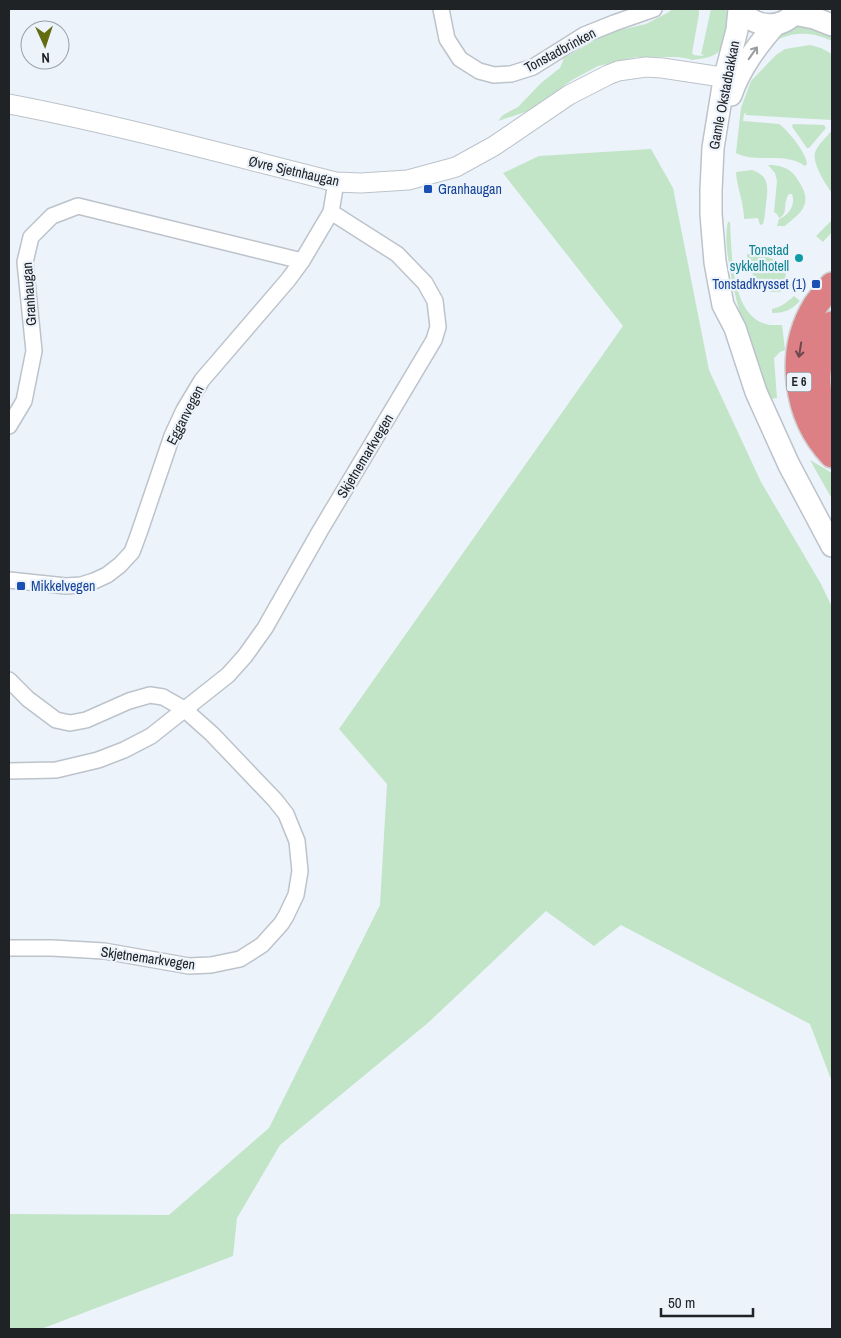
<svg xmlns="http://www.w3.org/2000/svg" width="841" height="1338" font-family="'Archivo Narrow',sans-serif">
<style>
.green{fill:#c2e4c7}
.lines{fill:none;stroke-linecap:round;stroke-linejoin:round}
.minor-casing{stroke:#bcc3ca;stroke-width:18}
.tertiary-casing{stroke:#bcc3ca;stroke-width:21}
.secondary-casing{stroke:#bcc3ca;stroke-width:24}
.trunk-casing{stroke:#cecfcf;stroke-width:28}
.minor{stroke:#fff;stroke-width:15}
.tertiary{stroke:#fff;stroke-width:19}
.secondary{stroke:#fff;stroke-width:21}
.trunk{stroke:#dc8086;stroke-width:25}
.oneway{stroke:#9b9c9d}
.oneway2{stroke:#6b484c}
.transit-dot{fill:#1a4fb4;stroke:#ecf3fb;stroke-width:2}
.culture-dot{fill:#0f9aa8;stroke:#ecf3fb;stroke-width:2}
.labels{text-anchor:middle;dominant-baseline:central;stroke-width:4.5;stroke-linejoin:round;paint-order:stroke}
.shield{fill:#ecf3fb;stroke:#5d6166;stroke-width:1}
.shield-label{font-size:12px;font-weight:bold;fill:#202326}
.street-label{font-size:14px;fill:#202326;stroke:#ecf3fb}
.transit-label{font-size:14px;fill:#164399;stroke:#ecf3fb;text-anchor:start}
.culture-label{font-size:14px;fill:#0d838f;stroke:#ecf3fb;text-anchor:end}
</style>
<rect width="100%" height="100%" fill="#ecf3fb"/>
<!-- green -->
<g class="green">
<path d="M 672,9 L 699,9 L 699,14 L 692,53 L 694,55 L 702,56 L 705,54 L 701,55 L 711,9 L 726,9 L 728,16 L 730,16 C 723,47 727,57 691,60 L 690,59 L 678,57 L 636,57 L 598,66 L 572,80 L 528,111 L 498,121 L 503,115 L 518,107 L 541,83 L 560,68 L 564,58 L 607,33 L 646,24 L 669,12 Z"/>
<path d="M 797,27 C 810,26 821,30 832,36 L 832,41 C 816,33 798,31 781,38 C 775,41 770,44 763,46 L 786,31 Z"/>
<path d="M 810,45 L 821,48 L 832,54 L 832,120 L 745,115 L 747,112 L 744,114 L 743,121 L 779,124 C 788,130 807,154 807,164 L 805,166 C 784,151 758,164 736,153 L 741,108 L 751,81 L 776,55 L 785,49 Z"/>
<path d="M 793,124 L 824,125 L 826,128 L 809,148 L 807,148 L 793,128 L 792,126 Z"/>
<path d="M 832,130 L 832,193 C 826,185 812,163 815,153 C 817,145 827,137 832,130 Z"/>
<path d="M 651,149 L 673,188 L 709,370 L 761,482 L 821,584 L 832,607 L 832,984 L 831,986 L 832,995 L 832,1082 L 810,1024 L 621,925 L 594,946 L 546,911 L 429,1022 L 280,1145 L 237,1218 L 233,1256 L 41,1329 L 9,1329 L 9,1214 L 169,1215 L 269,1128 L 380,905 L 387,784 L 339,729 L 623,326 L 503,173 L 539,156 Z"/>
<path d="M 768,165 C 786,165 794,171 802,187 C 805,193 807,199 804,206 C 801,214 791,220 785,226 L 777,226 L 779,219 C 789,215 796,205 792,194 L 789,194 C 782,203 789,214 779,218 L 777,214 L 774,212 L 777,181 L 775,173 Z"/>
<path d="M 752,170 C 770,176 768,188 766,204 C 765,211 765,218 763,224 L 760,225 L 758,218 L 744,219 C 744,203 737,188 736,172 Z"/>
<path d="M 832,220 L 832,232 L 823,242 L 816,236 Z"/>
<path d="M 728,222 L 730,222 C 732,252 730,319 770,325 C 774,325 778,325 782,325 L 785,350 L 780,352 L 774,358 L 777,398 L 769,399 C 754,357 739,318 731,275 C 728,257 724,239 728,222 Z"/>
<path d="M 752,249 L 756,250 L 762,255 L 773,259 L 786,274 L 785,278 L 792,285 L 790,288 C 786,290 780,292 775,292 C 758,292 748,269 747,254 L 752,254 Z"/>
<path d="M 794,296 L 800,301 C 791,310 785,313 772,313 L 772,309 C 782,307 787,302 794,296 Z"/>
<path d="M 810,460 L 832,473 L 832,499 Z"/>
</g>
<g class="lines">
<defs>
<g id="minor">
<path d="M 441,9 L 447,39 L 460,59 L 479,71 L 494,75 L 511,74 L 533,67 L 584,35 L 614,23 L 654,9"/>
<path d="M 9,426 L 24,401 L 34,351 L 25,262 L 31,237 L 52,216 L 78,206 L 302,261"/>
<path d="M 9,580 L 66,586 L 81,585 L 94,581 L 107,575 L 120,565 L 132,552 L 139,533 L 172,436 L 184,410 L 202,380 L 288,280 L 302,261 L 331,212 L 336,182"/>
<path d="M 9,680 L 28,699 L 56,720 L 70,723 L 86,720 L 129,701 L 150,695 L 163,697 L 184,709 L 212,734 L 275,800 L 286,814 L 297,841 L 300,871 L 296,895 L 286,916 L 281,924 L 262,945 L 240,959 L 211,965 L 189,966 L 104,951 L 52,948 L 9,948"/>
<path d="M 9,771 L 56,770 L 98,760 L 124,750 L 151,736 L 228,675 L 245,656 L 265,628 L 320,531 L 434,340 L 438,327 L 435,301 L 425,283 L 397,254 L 331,212"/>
</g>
<path id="tertiary" d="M 9,104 C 119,125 228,155 336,182 L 361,183 L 408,180 L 456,167 L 494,146 L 569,95 L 608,75 L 618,71 L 646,67 L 662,68 L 715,76 L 724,80"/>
<g id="secondary">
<path d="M 739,9 L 737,30 L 724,80 L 713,148 L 711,190 L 711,214 L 715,262 L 719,284 L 723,305 L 735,328 L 756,392 L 789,465 L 832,546"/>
<path d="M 741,9 C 755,30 784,30 798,9"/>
<path d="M 794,14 L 814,18 L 832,25"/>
<path d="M 731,95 C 740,68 757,46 775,25"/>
</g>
<g id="trunk">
<path d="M 832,285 C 827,292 820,298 815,306 C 787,352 795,416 832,455"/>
<path d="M 832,324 C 815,361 811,392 832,429"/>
</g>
</defs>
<!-- minor casing -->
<use href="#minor" class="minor-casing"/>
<!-- tertiary casing -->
<use href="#tertiary" class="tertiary-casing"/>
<!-- secondary casing -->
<use href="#secondary" class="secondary-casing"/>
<!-- trunk casing -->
<use href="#trunk" class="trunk-casing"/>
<!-- minor -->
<use href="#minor" class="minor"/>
<!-- tertiary -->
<use href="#tertiary" class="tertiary"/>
<!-- secondary -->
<use href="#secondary" class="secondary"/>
<!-- trunk -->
<use href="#trunk" class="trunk"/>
</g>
<!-- one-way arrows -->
<defs><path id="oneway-shaft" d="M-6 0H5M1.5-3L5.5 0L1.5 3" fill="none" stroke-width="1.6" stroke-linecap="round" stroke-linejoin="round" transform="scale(1.25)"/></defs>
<use class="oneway" href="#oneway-shaft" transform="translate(753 53) rotate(-55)"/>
<use class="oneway2" href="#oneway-shaft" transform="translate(800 350) rotate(99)"/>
<!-- markers -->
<g class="transit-dot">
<rect x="423" y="184" width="10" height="10" rx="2.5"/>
<rect x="811" y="279" width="10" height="10" rx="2.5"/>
<rect x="16" y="581" width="10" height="10" rx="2.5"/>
</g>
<circle class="culture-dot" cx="799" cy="258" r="5"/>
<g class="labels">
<!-- shield labels -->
<rect class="shield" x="786.5" y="372.5" width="25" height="19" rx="4"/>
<g class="shield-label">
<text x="799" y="382">E 6</text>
</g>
<!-- street labels -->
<g class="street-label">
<text transform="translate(560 50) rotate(-28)">Tonstadbrinken</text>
<text transform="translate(724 95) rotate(-79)">Gamle Okstadbakkan</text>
<text transform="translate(294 171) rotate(13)">Øvre Sjetnhaugan</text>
<text transform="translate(29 294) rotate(-94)">Granhaugan</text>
<text transform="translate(185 415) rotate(-63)">Egganvegen</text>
<text transform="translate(365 456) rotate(-59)">Skjetnemarkvegen</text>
<text transform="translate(148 958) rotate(8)">Skjetnemarkvegen</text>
</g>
<!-- transit labels -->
<g class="transit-label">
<text x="438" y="189">Granhaugan</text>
<text x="806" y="284" text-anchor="end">Tonstadkrysset (1)</text>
<text x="31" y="586">Mikkelvegen</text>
</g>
<!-- culture labels -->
<g class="culture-label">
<text x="789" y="250">Tonstad<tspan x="789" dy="16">sykkelhotell</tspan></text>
</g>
</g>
<!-- border -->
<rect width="841" height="1338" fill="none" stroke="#202326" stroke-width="20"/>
<!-- north arrow -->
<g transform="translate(45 45) rotate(177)"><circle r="24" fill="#ecf3fb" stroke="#9aa0a6"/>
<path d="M0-4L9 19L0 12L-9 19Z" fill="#646c11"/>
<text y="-8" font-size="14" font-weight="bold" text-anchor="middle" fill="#202326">N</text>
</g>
<!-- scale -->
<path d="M661 1308v8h92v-8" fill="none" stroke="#202326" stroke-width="2.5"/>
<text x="668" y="1308" font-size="15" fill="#202326" stroke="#ecf3fb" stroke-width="4" paint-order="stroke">50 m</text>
</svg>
